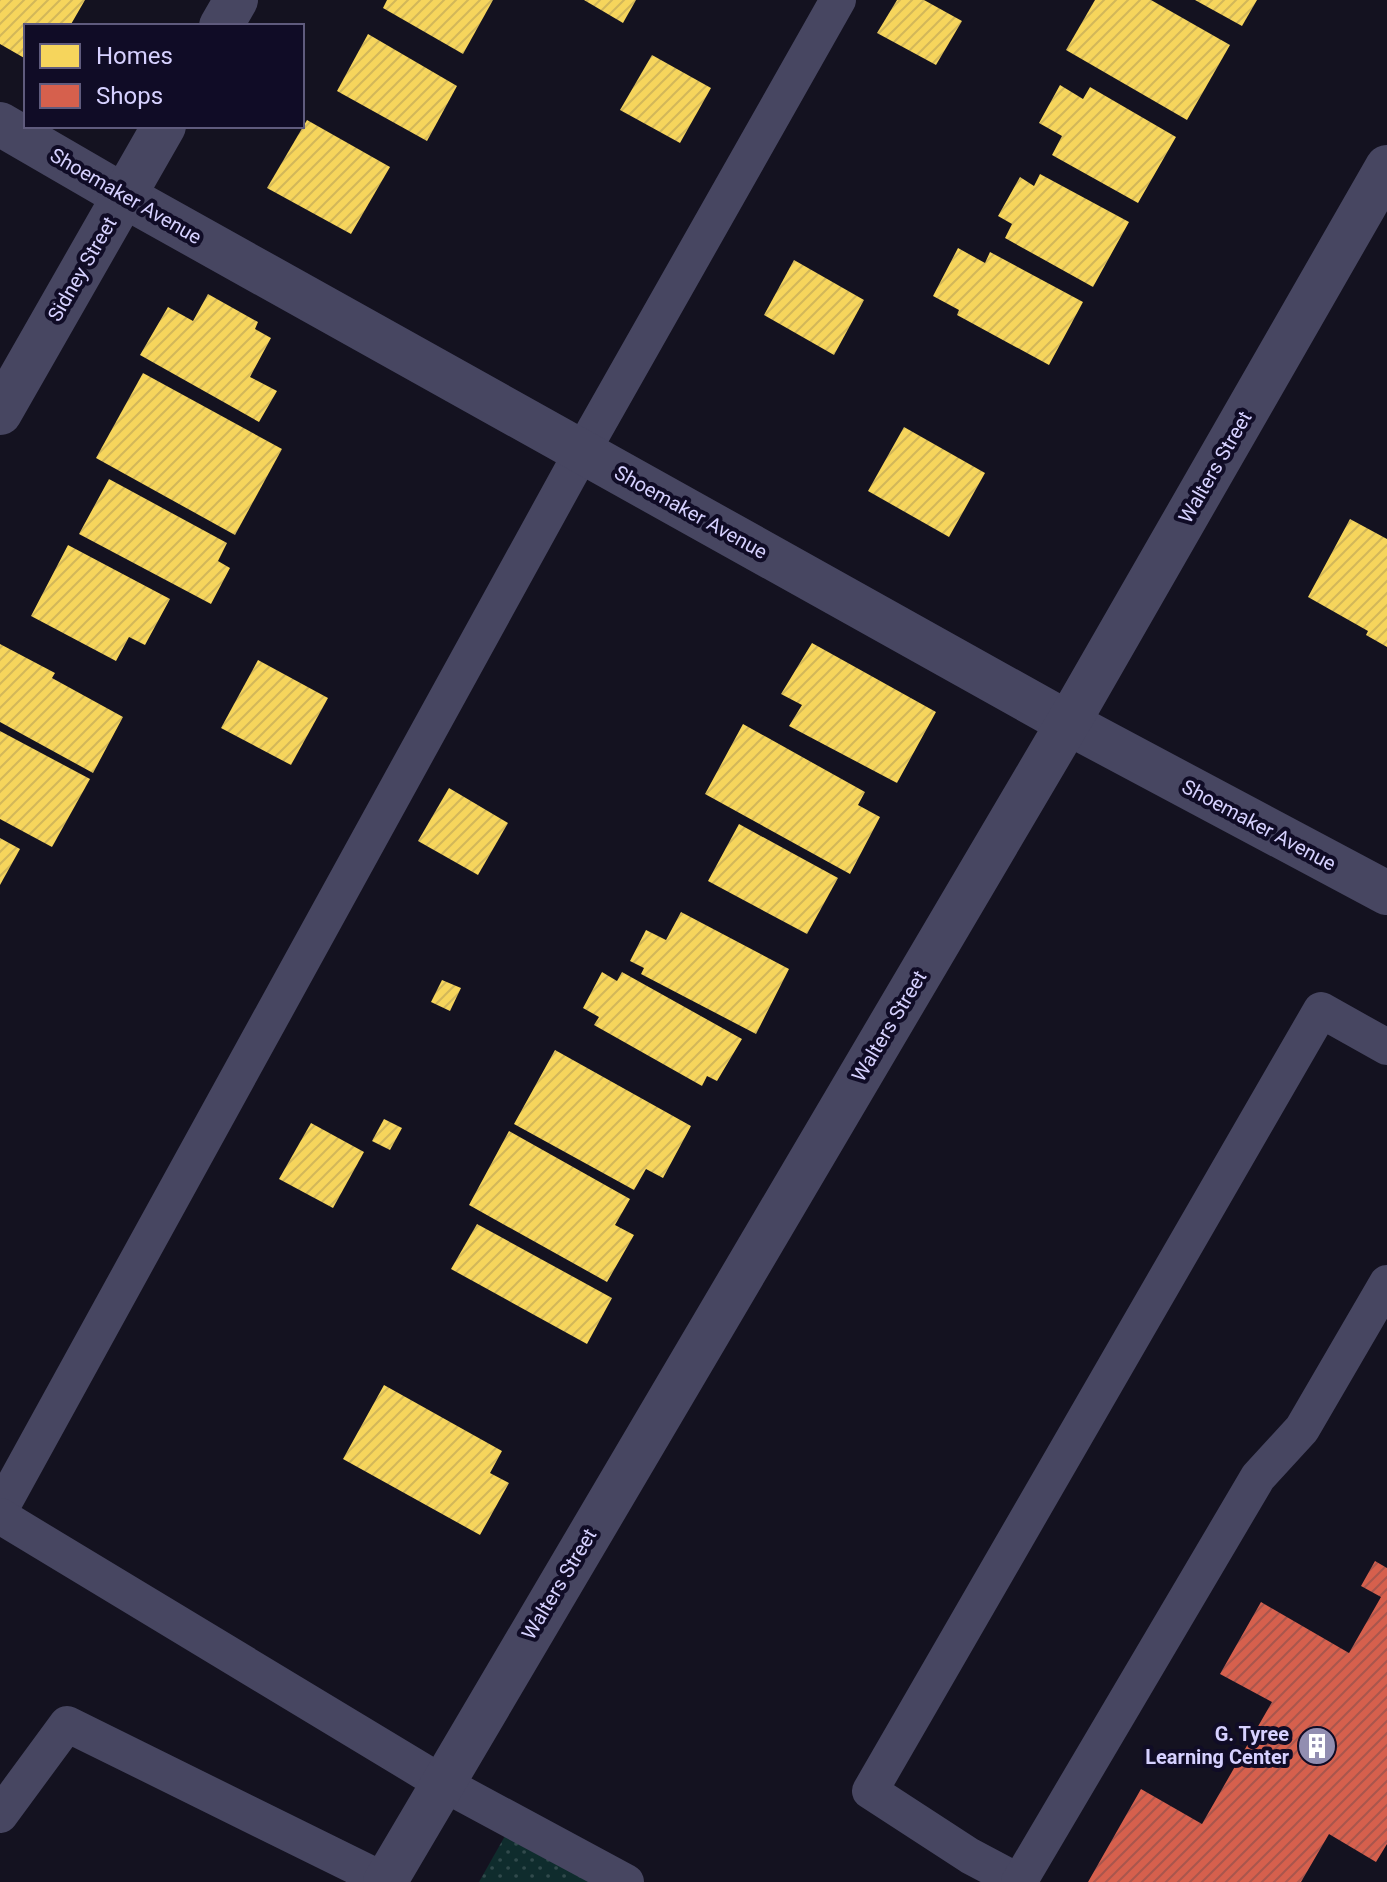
<svg xmlns="http://www.w3.org/2000/svg" width="1387" height="1882" font-family="Roboto,sans-serif">
<style>
.grass{fill:url(#grass-dots)}
.homes{fill:url(#homes-hatch)}
.shops{fill:url(#shops-hatch)}
.lines{fill:none;stroke-linecap:round;stroke-linejoin:round}
.lane{stroke:#474661;stroke-width:36}
.street{stroke:#474661;stroke-width:44}
.labels{text-anchor:middle;dominant-baseline:central;stroke-width:8;stroke-linejoin:round;paint-order:stroke}
.street-label{font-size:20px;fill:#d6d1ff;stroke:#100c26}
.poi-label{font-size:20px;font-weight:bold;fill:#d6d1ff;stroke:#100c26;text-anchor:end}
</style>
<defs>
<pattern id="grass-dots" width="8" height="8" patternUnits="userSpaceOnUse" patternTransform="scale(2)"><rect width="8" height="8" fill="#0f2c2d"/><path d="M2 2h.1M6 6h.1" fill="none" stroke="#314a4c" stroke-width="1.8" stroke-linecap="round"/></pattern>
<pattern id="homes-hatch" width="6" height="6" patternUnits="userSpaceOnUse" patternTransform="scale(2)"><rect width="6" height="6" fill="#f6d55c"/><path d="M-1 1l2-2M0 6l6-6M5 7l2-2" fill="none" stroke="#d2b759"/></pattern>
<pattern id="shops-hatch" width="6" height="6" patternUnits="userSpaceOnUse" patternTransform="scale(2)"><rect width="6" height="6" fill="#d6604d"/><path d="M-1 1l2-2M0 6l6-6M5 7l2-2" fill="none" stroke="#a9564d"/></pattern>
</defs>
<rect width="100%" height="100%" fill="#141220"/>
<!-- grass -->
<path class="grass" d="M 510,1827 L 607,1882 L 479,1882 Z"/>
<!-- homes -->
<g class="homes">
<path d="M 0,0 L 85,0 L 70,26 L 26,26 L 26,59 L 0,44 Z"/>
<path d="M 387,0 L 493,0 L 463,54 L 383,8 Z"/>
<path d="M 584,0 L 636,0 L 623,23 Z"/>
<path d="M 897,0 L 924,0 L 962,21 L 936,65 L 877,33 Z"/>
<path d="M 1095,0 L 1151,0 L 1230,45 L 1187,120 L 1066,50 Z"/>
<path d="M 1195,0 L 1257,0 L 1242,26 Z"/>
<path d="M 368,34 L 457,86 L 427,141 L 337,91 Z"/>
<path d="M 652,55 L 711,88 L 680,143 L 620,110 Z"/>
<path d="M 1060,85 L 1083,99 L 1090,87 L 1176,137 L 1138,203 L 1052,155 L 1062,136 L 1039,123 Z"/>
<path d="M 307,120 L 390,167 L 351,234 L 267,188 Z"/>
<path d="M 1040,174 L 1129,222 L 1093,287 L 1005,238 L 1012,224 L 998,216 L 1020,177 L 1034,186 Z"/>
<path d="M 958,248 L 985,263 L 990,252 L 1083,302 L 1049,365 L 957,315 L 959,310 L 933,296 Z"/>
<path d="M 794,260 L 864,300 L 834,355 L 764,315 Z"/>
<path d="M 208,294 L 258,322 L 255,329 L 271,338 L 250,377 L 277,391 L 259,422 L 140,355 L 168,307 L 193,321 Z"/>
<path d="M 143,373 L 282,449 L 235,535 L 96,458 Z"/>
<path d="M 904,427 L 985,473 L 949,537 L 868,491 Z"/>
<path d="M 109,479 L 227,543 L 218,561 L 230,568 L 211,604 L 79,534 Z"/>
<path d="M 1350,519 L 1387,539 L 1387,647 L 1366,635 L 1368,631 L 1308,597 Z"/>
<path d="M 68,545 L 170,599 L 145,645 L 129,637 L 116,661 L 31,616 Z"/>
<path d="M 812,643 L 936,712 L 897,783 L 789,726 L 802,705 L 781,694 Z"/>
<path d="M 0,644 L 55,673 L 52,678 L 123,717 L 93,773 L 0,722 Z"/>
<path d="M 258,660 L 328,698 L 291,765 L 221,728 Z"/>
<path d="M 743,724 L 865,792 L 858,805 L 880,817 L 850,874 L 705,794 Z"/>
<path d="M 0,731 L 90,779 L 52,847 L 0,819 Z"/>
<path d="M 449,788 L 508,823 L 478,875 L 418,841 Z"/>
<path d="M 739,824 L 838,878 L 807,934 L 708,881 Z"/>
<path d="M 0,838 L 20,849 L 0,885 Z"/>
<path d="M 681,912 L 789,969 L 756,1034 L 641,974 L 644,968 L 630,961 L 646,930 L 666,940 Z"/>
<path d="M 602,972 L 617,981 L 622,972 L 742,1039 L 717,1081 L 707,1076 L 702,1086 L 594,1025 L 599,1017 L 583,1008 Z"/>
<path d="M 442,980 L 461,988 L 450,1011 L 431,1002 Z"/>
<path d="M 555,1050 L 691,1126 L 663,1178 L 646,1169 L 634,1190 L 514,1124 Z"/>
<path d="M 384,1119 L 402,1128 L 390,1150 L 372,1141 Z"/>
<path d="M 311,1123 L 364,1152 L 333,1208 L 279,1179 Z"/>
<path d="M 509,1131 L 630,1199 L 615,1225 L 634,1235 L 607,1282 L 469,1205 Z"/>
<path d="M 477,1224 L 612,1298 L 587,1344 L 451,1269 Z"/>
<path d="M 384,1385 L 502,1451 L 490,1473 L 509,1483 L 480,1535 L 343,1459 Z"/>
</g>
<!-- shops -->
<path class="shops" d="M 1375,1561 L 1387,1568 L 1387,1844 L 1376,1862 L 1329,1834 L 1301,1882 L 1088,1882 L 1141,1789 L 1202,1824 L 1272,1702 L 1220,1674 L 1261,1602 L 1349,1653 L 1381,1597 L 1361,1586 Z"/>
<g class="lines">
<!-- lane -->
<g class="lane">
<path d="M 0,1510 L 582,452 L 838,0"/>
<path d="M 0,1516 L 442,1783 L 626,1882"/>
<path d="M 0,1815 L 67,1724 L 385,1881"/>
<path d="M 1019,1882 L 970,1856 L 870,1791 L 1321,1010 L 1387,1047"/>
<path d="M 1019,1882 L 1258,1477 L 1302,1429 L 1387,1283"/>
</g>
<!-- street -->
<g class="street">
<path d="M 221,26 L 236,0"/>
<path d="M 0,124 L 124,196 L 1068,723 L 1387,893"/>
<path d="M 0,413 L 164,126"/>
<path d="M 385,1882 L 1068,723 L 1387,167"/>
</g>
</g>
<!-- icons -->
<defs>
<symbol id="building-disc" viewBox="-11 -11 22 22"><circle r="9.5" fill="#928eb1" stroke="#100c26"/><path d="M-4-6H4V6H1V3H-1V6H-4ZM-2.5-4.3h1.7v1.8h-1.7ZM.8-4.3h1.7v1.8H.8ZM-2.5-1h1.7V.8h-1.7ZM.8-1h1.7V.8H.8Z" fill="#fff"/></symbol>
</defs>
<g fill-rule="evenodd">
<use href="#building-disc" x="1295" y="1724" width="44" height="44"/>
</g>
<g class="labels">
<!-- street labels -->
<g class="street-label">
<text transform="translate(126 196) rotate(30)">Shoemaker Avenue</text>
<text transform="translate(82 269) rotate(-60)">Sidney Street</text>
<text transform="translate(1215 467) rotate(-60)">Walters Street</text>
<text transform="translate(691 512) rotate(29)">Shoemaker Avenue</text>
<text transform="translate(1259 825) rotate(28)">Shoemaker Avenue</text>
<text transform="translate(889 1026) rotate(-59)">Walters Street</text>
<text transform="translate(559 1584) rotate(-59)">Walters Street</text>
</g>
<!-- poi labels -->
<g class="poi-label">
<text x="1289" y="1734">G. Tyree<tspan x="1289" dy="23">Learning Center</tspan></text>
</g>
</g>
<!-- legend -->
<rect x="24" y="24" width="280" height="104" fill="#100c26" stroke="#5f5b7d" stroke-width="2"/>
<rect x="40" y="44" width="40" height="24" fill="#f6d55c" stroke="#5f5b7d" stroke-width="2"/>
<text x="96" y="64" font-size="24" fill="#d6d1ff">Homes</text>
<rect x="40" y="84" width="40" height="24" fill="#d6604d" stroke="#5f5b7d" stroke-width="2"/>
<text x="96" y="104" font-size="24" fill="#d6d1ff">Shops</text>
</svg>
